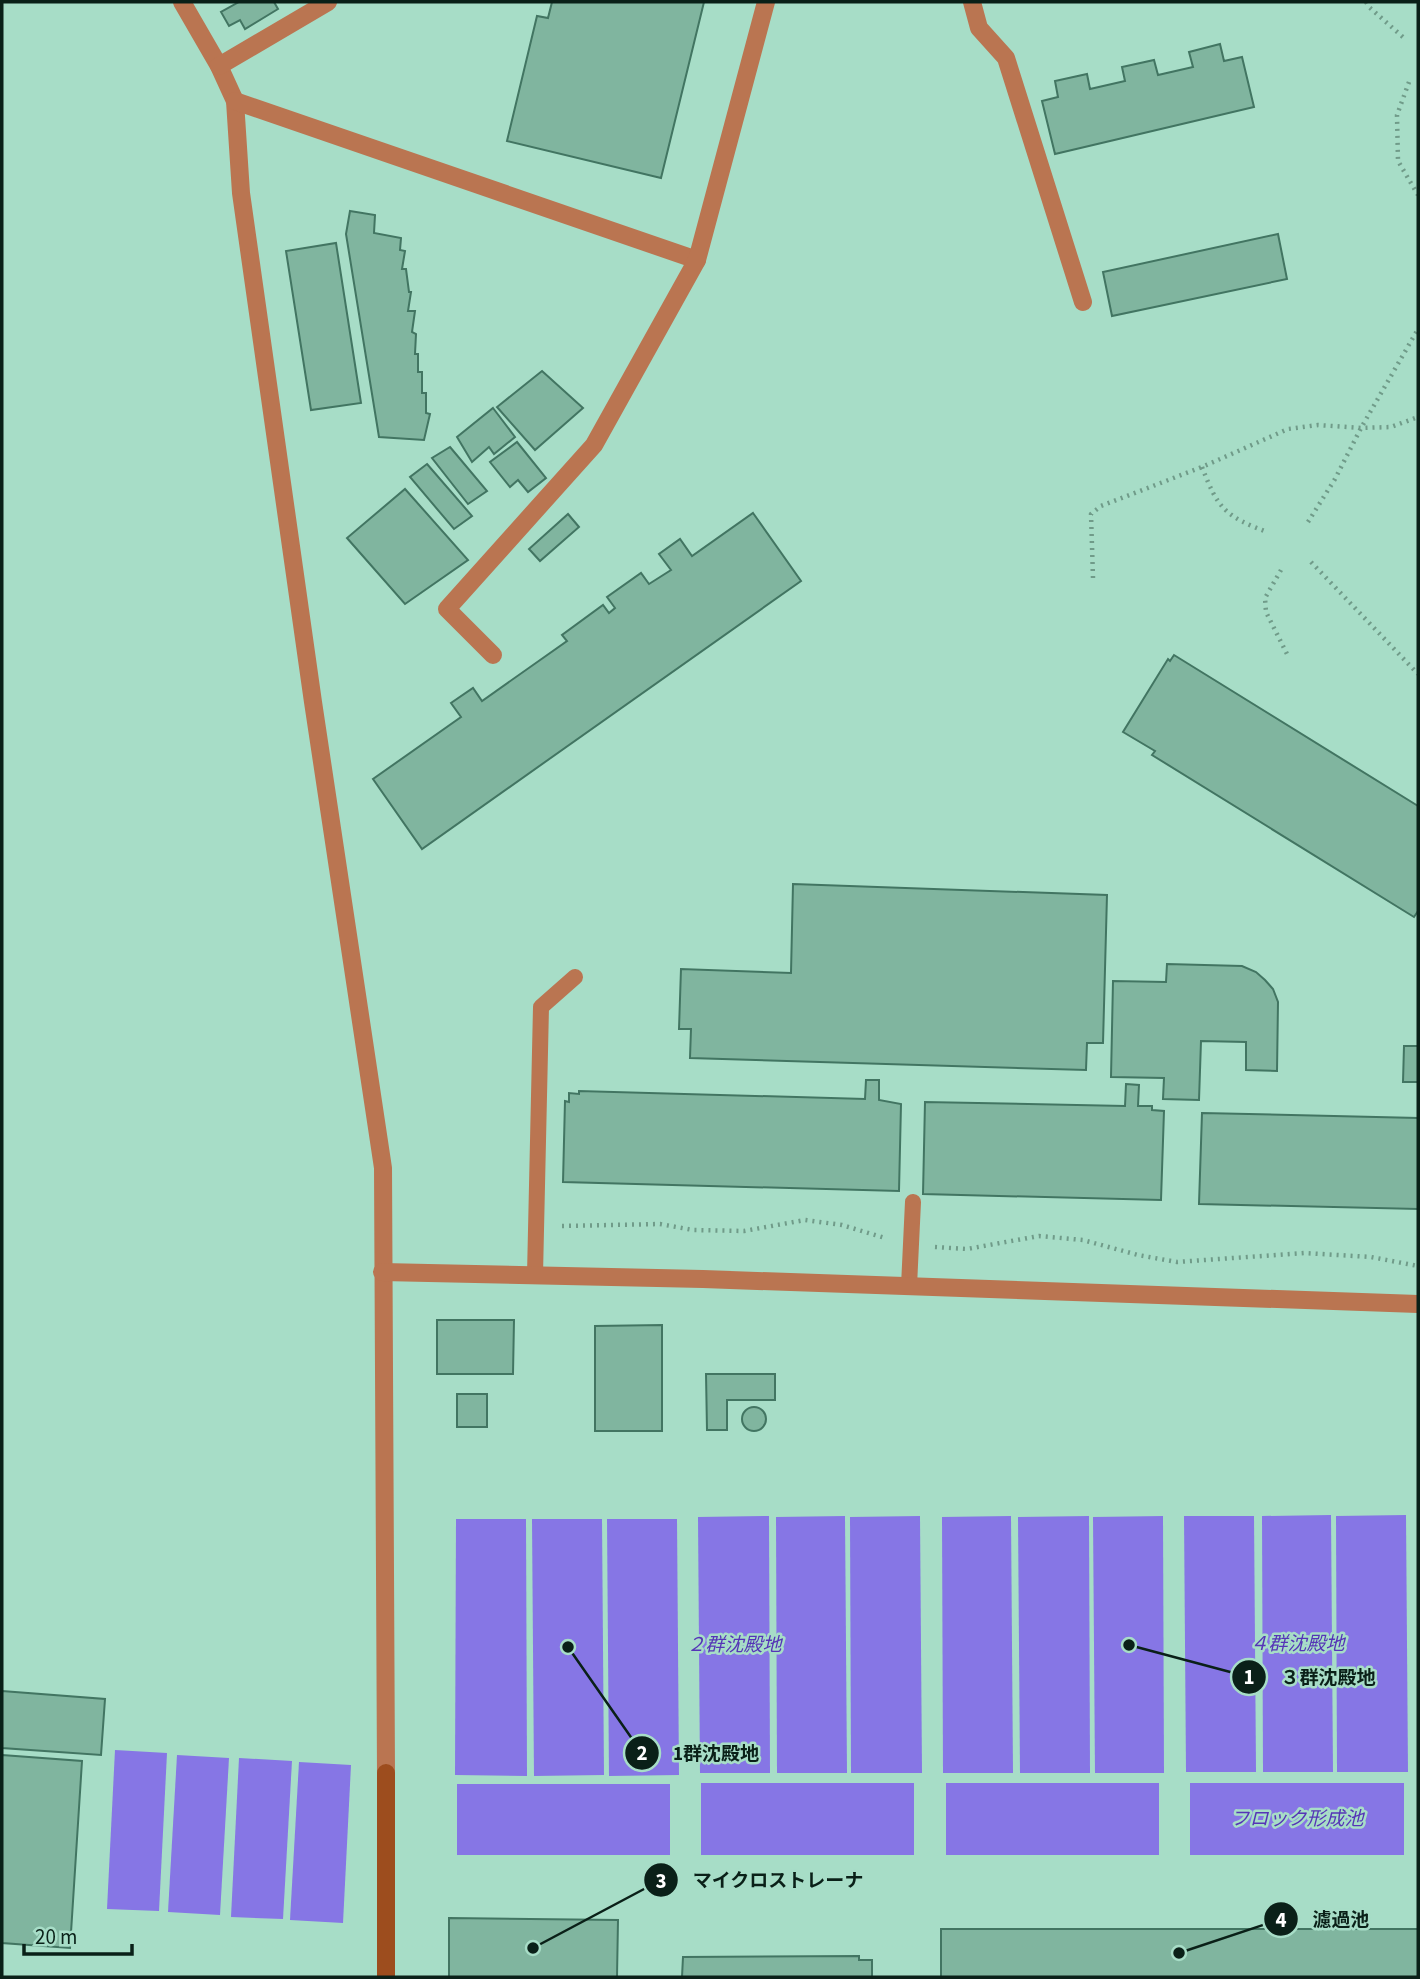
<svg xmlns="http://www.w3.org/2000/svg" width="1420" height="1979" font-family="'Source Sans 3','Noto Sans JP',sans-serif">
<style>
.water{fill:#8676e5}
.building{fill:#80b59f;stroke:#427562;stroke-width:2}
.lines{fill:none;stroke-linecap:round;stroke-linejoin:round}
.path{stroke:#709b89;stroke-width:4.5;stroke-dasharray:2 5;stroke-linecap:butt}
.lane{stroke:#ba7551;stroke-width:16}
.street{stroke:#ba7551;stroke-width:18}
.secondary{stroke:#9d4d1e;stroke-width:18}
.labels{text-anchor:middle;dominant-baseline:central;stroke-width:5;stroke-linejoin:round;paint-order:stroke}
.water-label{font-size:19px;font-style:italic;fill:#5534b7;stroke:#a7ddc7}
.leader{fill:none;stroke:#0a2018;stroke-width:2.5}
.callout-dot{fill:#0a2018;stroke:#a7ddc7;stroke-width:2.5}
.mark-label{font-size:21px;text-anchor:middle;font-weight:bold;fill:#fff}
.callout-label{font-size:19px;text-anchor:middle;font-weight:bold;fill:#0a2018;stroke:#a7ddc7;stroke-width:5;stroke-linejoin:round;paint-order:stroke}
</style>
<rect width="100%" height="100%" fill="#a7ddc7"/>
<!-- water -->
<g class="water">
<path d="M 1331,1515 L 1333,1772 L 1263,1772 L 1262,1516 Z"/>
<path d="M 1406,1515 L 1408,1772 L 1337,1772 L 1336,1516 Z"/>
<path d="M 769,1516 L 770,1773 L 700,1773 L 698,1517 Z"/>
<path d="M 845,1516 L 847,1773 L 777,1773 L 776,1517 Z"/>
<path d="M 920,1516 L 922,1773 L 851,1773 L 850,1517 Z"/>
<path d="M 1011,1516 L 1013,1773 L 943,1773 L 942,1517 Z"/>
<path d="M 1089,1516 L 1090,1773 L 1020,1773 L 1018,1517 Z"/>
<path d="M 1163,1516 L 1164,1773 L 1095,1773 L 1093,1517 Z"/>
<path d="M 1184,1516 L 1254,1516 L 1256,1772 L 1186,1772 Z"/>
<path d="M 456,1519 L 526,1519 L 527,1776 L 455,1775 Z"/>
<path d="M 532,1519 L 602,1519 L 604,1775 L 534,1776 Z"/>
<path d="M 607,1519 L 677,1519 L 679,1775 L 609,1776 Z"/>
<path d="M 115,1750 L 167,1753 L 159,1911 L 107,1909 Z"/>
<path d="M 177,1755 L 229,1758 L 220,1915 L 168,1912 Z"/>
<path d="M 239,1758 L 292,1761 L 283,1919 L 231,1917 Z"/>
<path d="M 299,1762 L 351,1765 L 343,1923 L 290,1920 Z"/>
<rect x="701" y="1783" width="213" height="72"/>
<rect x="946" y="1783" width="213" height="72"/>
<rect x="1190" y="1783" width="214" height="72"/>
<rect x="457" y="1784" width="213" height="71"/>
</g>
<!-- building -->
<g class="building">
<path d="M 239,2 L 274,2 L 278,9 L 245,29 L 240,20 L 229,26 L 221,12 Z"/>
<path d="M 552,2 L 704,2 L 661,178 L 507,141 L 537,16 L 548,18 Z"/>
<path d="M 1220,44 L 1224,61 L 1242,57 L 1254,107 L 1055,154 L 1042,101 L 1058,97 L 1055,81 L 1087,74 L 1090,89 L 1125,81 L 1122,67 L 1154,60 L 1158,75 L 1193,67 L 1189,52 Z"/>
<path d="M 350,211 L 375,215 L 374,233 L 401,238 L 400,250 L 405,251 L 402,269 L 406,269 L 409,292 L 411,292 L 408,311 L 415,311 L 412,332 L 416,334 L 415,354 L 418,354 L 418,372 L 422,372 L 422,393 L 426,393 L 426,413 L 430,414 L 424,440 L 379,437 L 346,234 Z"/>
<path d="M 1278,234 L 1287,279 L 1112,316 L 1103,272 Z"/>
<path d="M 336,243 L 361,403 L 311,410 L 286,251 Z"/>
<path d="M 542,371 L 583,408 L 535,450 L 497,407 Z"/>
<path d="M 493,408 L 515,437 L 494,454 L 489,447 L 472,462 L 457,437 Z"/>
<path d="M 517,442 L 546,478 L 528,492 L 518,480 L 510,487 L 490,462 Z"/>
<path d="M 450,447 L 487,491 L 468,504 L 432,458 Z"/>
<path d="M 427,464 L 472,516 L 454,529 L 410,477 Z"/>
<path d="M 405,489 L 468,560 L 405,604 L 347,538 Z"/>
<path d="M 753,513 L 801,581 L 422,849 L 373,779 L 461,717 L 451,703 L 473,688 L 482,701 L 567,641 L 562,635 L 603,605 L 609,613 L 615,608 L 607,597 L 641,573 L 649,584 L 671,570 L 659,554 L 680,539 L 692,556 Z"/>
<path d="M 568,514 L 579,527 L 540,561 L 529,549 Z"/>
<path d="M 1174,655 L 1418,806 L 1418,911 L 1414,917 L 1152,755 L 1155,751 L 1123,732 L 1168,659 L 1170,661 Z"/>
<path d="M 793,884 L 1107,895 L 1103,1043 L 1087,1043 L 1086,1070 L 690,1058 L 691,1029 L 679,1029 L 681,969 L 791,973 Z"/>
<path d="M 1167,964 L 1242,966 L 1256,972 L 1265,980 L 1273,989 L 1278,1002 L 1277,1071 L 1246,1070 L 1246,1042 L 1201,1041 L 1199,1100 L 1163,1099 L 1164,1078 L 1111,1077 L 1113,981 L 1166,982 Z"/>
<path d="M 1404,1046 L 1418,1046 L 1418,1082 L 1403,1082 Z"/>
<path d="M 866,1080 L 879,1080 L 879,1100 L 901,1104 L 899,1191 L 563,1182 L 565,1101 L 569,1102 L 569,1093 L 579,1094 L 579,1091 L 865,1099 Z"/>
<path d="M 1126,1084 L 1139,1085 L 1138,1106 L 1152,1106 L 1152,1110 L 1164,1111 L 1161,1200 L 923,1194 L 925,1102 L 1125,1106 Z"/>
<path d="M 1202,1113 L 1418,1118 L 1418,1209 L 1199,1204 Z"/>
<path d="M 437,1320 L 514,1320 L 513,1374 L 437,1374 Z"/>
<path d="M 662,1325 L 662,1431 L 595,1431 L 595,1326 Z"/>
<path d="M 706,1374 L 775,1374 L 775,1400 L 727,1400 L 727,1430 L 707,1430 Z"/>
<rect x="457" y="1394" width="30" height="33"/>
<circle cx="754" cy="1419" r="12"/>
<path d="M 2,1691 L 105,1699 L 101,1755 L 2,1748 Z"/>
<path d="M 2,1755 L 82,1761 L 70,1948 L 2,1943 Z"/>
<path d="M 449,1918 L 618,1920 L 617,1977 L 449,1977 Z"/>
<rect x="941" y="1929" width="477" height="48"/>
<path d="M 859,1956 L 859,1960 L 872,1960 L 872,1977 L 682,1977 L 683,1957 Z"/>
</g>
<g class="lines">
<!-- path -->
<g class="path">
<path d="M 1366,2 L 1369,7 L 1404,38"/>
<path d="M 1409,82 L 1397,115 L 1398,161 L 1418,195"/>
<path d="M 1202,467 C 1218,509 1225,516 1267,532"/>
<path d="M 1308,522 L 1335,479 L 1361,428 L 1418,329"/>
<path d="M 1311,562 L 1418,674"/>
<path d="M 1281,570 L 1265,598 L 1266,612 L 1288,656"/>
<path d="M 1093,578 L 1091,514 L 1101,506 L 1202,467 L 1288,429 L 1318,425 L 1361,428 L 1391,427 L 1418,417"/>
<path d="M 562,1226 L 660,1224 L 693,1230 L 744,1231 L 805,1220 L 842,1225 L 885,1238"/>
<path d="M 935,1247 L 967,1249 L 1039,1236 L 1083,1240 L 1138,1255 L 1177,1262 L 1304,1253 L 1371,1257 L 1418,1266"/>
</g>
<!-- lane -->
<g class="lane">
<path d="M 535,1275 L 541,1007 L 575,977"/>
<path d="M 909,1286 L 913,1202"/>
</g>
<!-- street -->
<g class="street">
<path d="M 182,2 L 219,66 L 235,101 L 241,193 L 313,702 L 383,1168 L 386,1773"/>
<path d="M 972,2 L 979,28 L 1006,58 L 1083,302"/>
<path d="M 219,66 L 328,2"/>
<path d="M 235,101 L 697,260"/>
<path d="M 493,655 L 447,609 L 594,445 L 697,260 L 766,2"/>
<path d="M 382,1272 L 703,1279 L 1418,1304"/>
</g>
<!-- secondary -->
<path class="secondary" d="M 386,1773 L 386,1977"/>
</g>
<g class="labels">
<!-- water labels -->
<g class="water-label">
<text x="1297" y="1644">４群沈殿地</text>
<text x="734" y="1645">２群沈殿地</text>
<text x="1297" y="1819">フロック形成池</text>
</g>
</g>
<!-- callouts -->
<path class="leader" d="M1129 1645L1249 1677M568 1647L642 1753M533 1948L661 1880M1179 1953L1281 1919"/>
<g class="callout-dot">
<circle cx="1129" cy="1645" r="7"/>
<circle cx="568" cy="1647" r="7"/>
<circle cx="533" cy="1948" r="7"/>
<circle cx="1179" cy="1953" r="7"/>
<circle cx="1249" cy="1677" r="18"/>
<circle cx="642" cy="1753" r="18"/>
<circle cx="661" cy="1880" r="18"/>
<circle cx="1281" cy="1919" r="18"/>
</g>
<g class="mark-label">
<text x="1249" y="1684">1</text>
<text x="642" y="1760">2</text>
<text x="661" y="1888">3</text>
<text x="1281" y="1927">4</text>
</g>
<g class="callout-label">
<text x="1328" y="1684">３群沈殿地</text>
<text x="716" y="1760">1群沈殿地</text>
<text x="778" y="1887">マイクロストレーナ</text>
<text x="1341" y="1926">濾過池</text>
</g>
<!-- border -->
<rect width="1420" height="1979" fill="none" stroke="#0a2018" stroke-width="7"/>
<!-- scale -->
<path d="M24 1944v10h108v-10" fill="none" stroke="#0a2018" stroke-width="3.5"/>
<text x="35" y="1944" font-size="21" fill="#0a2018" stroke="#a7ddc7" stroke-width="5" paint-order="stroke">20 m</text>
</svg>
